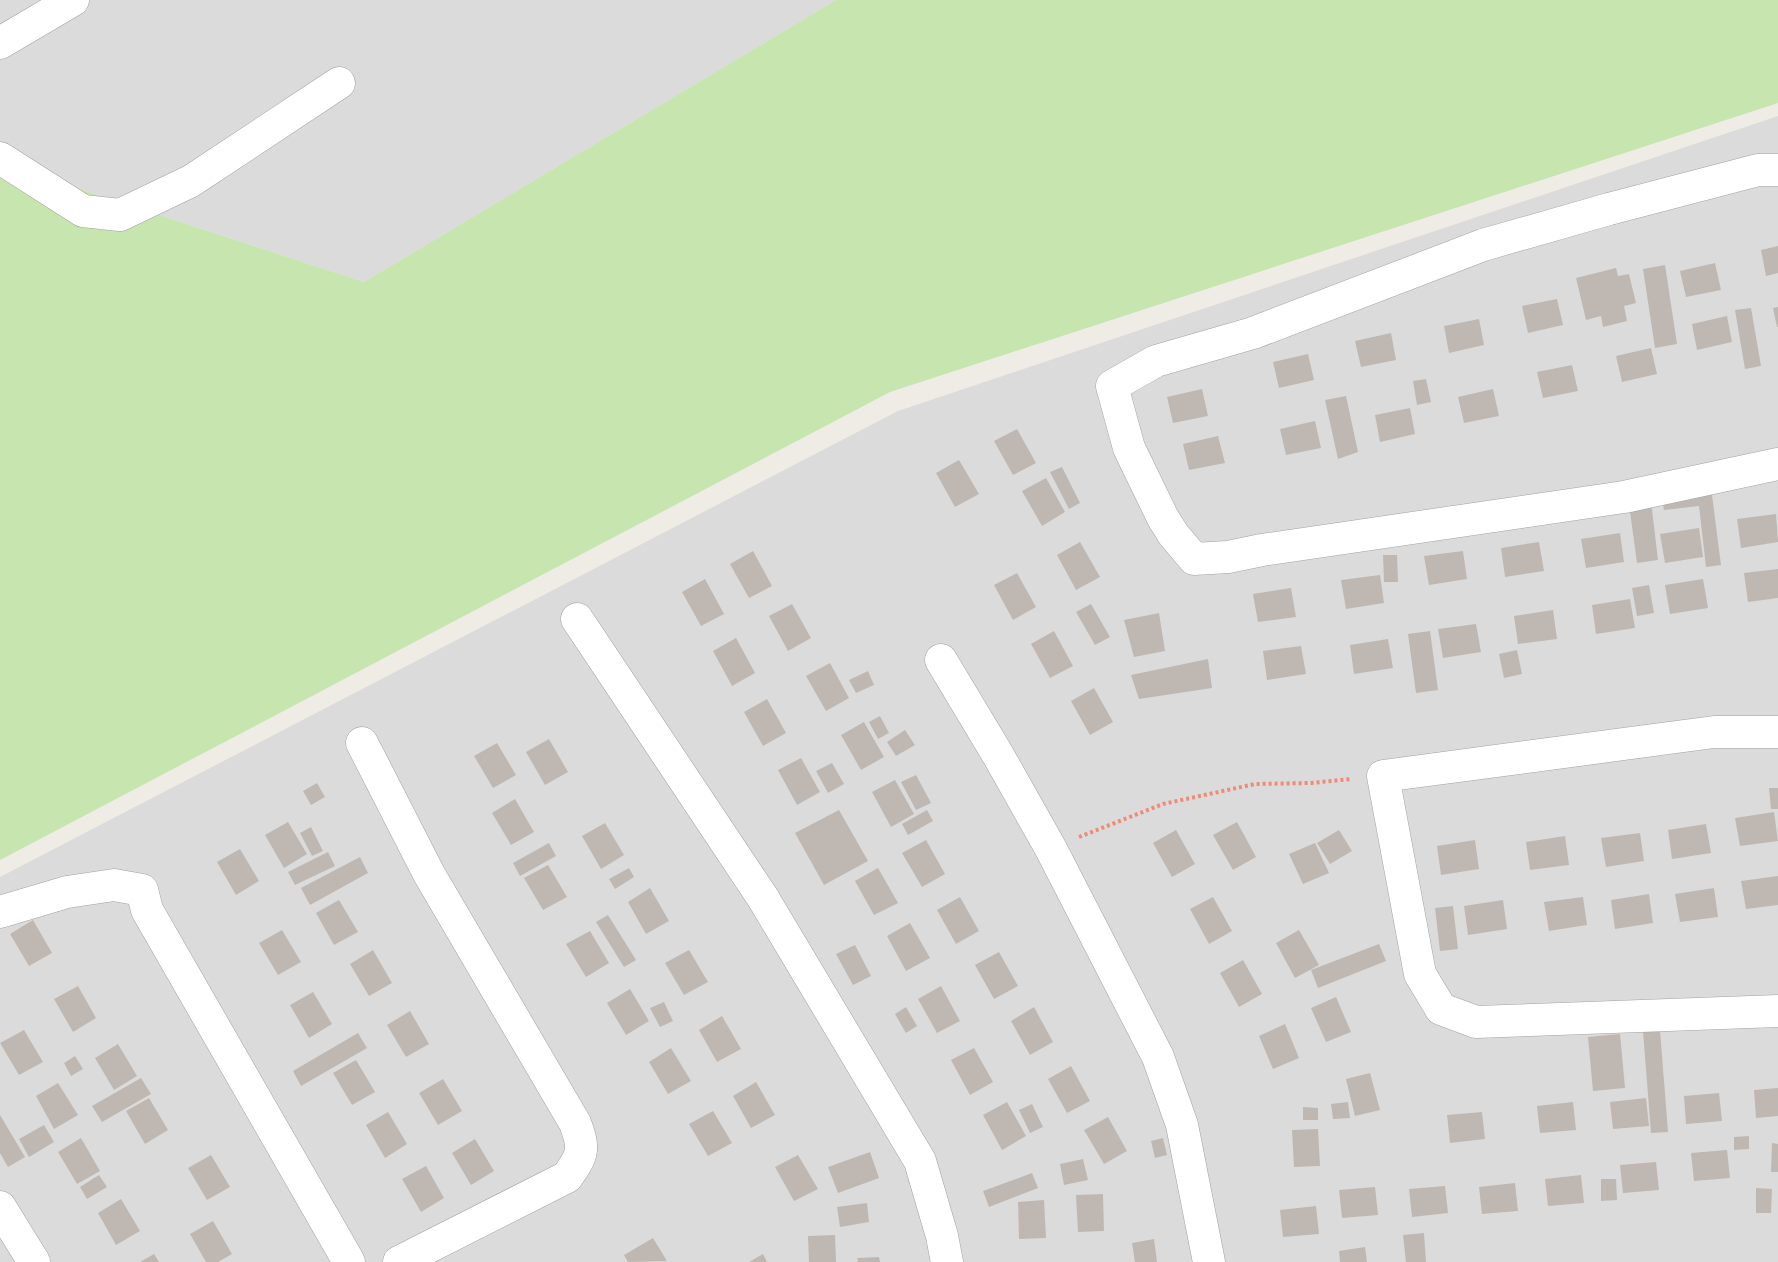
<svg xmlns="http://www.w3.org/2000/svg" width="1778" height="1262" font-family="'Alegreya Sans',sans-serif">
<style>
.residential{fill:#dcdbdb}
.grass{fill:#c6e5af}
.building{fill:#bfb8b2}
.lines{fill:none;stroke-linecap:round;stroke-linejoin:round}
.minor-casing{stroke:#a2a2a2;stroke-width:33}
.path{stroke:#ef8a75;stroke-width:4;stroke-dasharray:3 3;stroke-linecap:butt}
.minor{stroke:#fff;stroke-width:32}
</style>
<rect width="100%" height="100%" fill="#eeece5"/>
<!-- residential -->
<g class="residential">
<path d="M 0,0 L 836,0 L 364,282 L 0,163 Z"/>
<path d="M 1778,116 L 1778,1262 L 0,1262 L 0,877 L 898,411 Z"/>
</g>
<!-- grass -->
<path class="grass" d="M 836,0 L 1778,0 L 1778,103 L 890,392 L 0,860 L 0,163 L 364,282 Z"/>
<!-- building -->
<g class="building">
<path d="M 1778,246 L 1778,273 L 1766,276 L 1761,250 Z"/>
<path d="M 1715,263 L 1721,290 L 1686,297 L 1680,271 Z"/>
<path d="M 1665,265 L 1677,344 L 1655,348 L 1643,269 Z"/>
<path d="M 1616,268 L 1618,276 L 1629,274 L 1636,303 L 1624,306 L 1627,321 L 1603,327 L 1601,316 L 1586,320 L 1576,278 Z"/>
<path d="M 1557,299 L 1563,325 L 1528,333 L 1522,306 Z"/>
<path d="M 1778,307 L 1778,327 L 1777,327 L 1773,308 Z"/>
<path d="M 1751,308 L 1761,366 L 1745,369 L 1735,310 Z"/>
<path d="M 1727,316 L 1732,342 L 1697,350 L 1692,324 Z"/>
<path d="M 1479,319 L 1484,345 L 1449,353 L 1444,326 Z"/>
<path d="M 1391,333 L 1396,360 L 1361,367 L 1355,341 Z"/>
<path d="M 1651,348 L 1657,374 L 1622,382 L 1616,356 Z"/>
<path d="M 1308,354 L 1314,380 L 1279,388 L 1273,362 Z"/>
<path d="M 1572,365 L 1578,391 L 1543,398 L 1537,372 Z"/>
<path d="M 1426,379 L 1431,402 L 1417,405 L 1413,381 Z"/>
<path d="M 1202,389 L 1208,416 L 1173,423 L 1167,397 Z"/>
<path d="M 1493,389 L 1499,416 L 1464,423 L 1458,397 Z"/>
<path d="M 1346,396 L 1358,452 L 1338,459 L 1325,400 Z"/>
<path d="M 1410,408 L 1415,434 L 1380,442 L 1375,415 Z"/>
<path d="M 1315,421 L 1321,448 L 1286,455 L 1280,429 Z"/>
<path d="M 1017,429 L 1036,463 L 1013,475 L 994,441 Z"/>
<path d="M 1218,436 L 1225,463 L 1189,470 L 1183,444 Z"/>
<path d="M 959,460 L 979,494 L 955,507 L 936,473 Z"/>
<path d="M 1062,467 L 1080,503 L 1069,509 L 1050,472 Z"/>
<path d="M 1046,478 L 1065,512 L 1042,526 L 1022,491 Z"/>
<path d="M 1711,487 L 1721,565 L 1706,567 L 1699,506 L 1664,510 L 1661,492 Z"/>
<path d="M 1651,501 L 1658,560 L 1637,563 L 1629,504 Z"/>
<path d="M 1776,514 L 1778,542 L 1741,548 L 1737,519 Z"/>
<path d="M 1699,528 L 1703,557 L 1665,563 L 1660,534 Z"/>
<path d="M 1620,533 L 1624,562 L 1586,568 L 1581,539 Z"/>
<path d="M 1080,542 L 1100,577 L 1076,590 L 1057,555 Z"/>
<path d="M 1539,542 L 1544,571 L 1505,577 L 1501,548 Z"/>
<path d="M 753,551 L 772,586 L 749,598 L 730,564 Z"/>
<path d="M 1463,551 L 1467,579 L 1429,585 L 1424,556 Z"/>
<path d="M 1383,555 L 1397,555 L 1398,582 L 1384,582 Z"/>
<path d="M 1778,569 L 1778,598 L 1748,602 L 1744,573 Z"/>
<path d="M 1017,573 L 1036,607 L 1013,620 L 994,585 Z"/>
<path d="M 1380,575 L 1384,603 L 1346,609 L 1341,580 Z"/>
<path d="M 705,579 L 724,614 L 701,626 L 682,592 Z"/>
<path d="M 1703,579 L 1708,608 L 1670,614 L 1665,585 Z"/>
<path d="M 1649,585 L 1654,613 L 1637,616 L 1632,588 Z"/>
<path d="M 1291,588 L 1296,617 L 1258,622 L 1253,594 Z"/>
<path d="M 1630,599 L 1635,628 L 1596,634 L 1592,605 Z"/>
<path d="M 792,604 L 811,638 L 788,651 L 769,616 Z"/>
<path d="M 1091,604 L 1110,637 L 1095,645 L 1076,612 Z"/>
<path d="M 1553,610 L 1557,639 L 1518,644 L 1514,616 Z"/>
<path d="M 1159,613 L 1165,651 L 1134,657 L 1124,620 Z"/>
<path d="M 1476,624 L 1481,652 L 1443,658 L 1438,629 Z"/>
<path d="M 1054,631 L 1073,666 L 1050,678 L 1031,644 Z"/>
<path d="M 1430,631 L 1438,690 L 1416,693 L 1408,634 Z"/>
<path d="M 736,638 L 755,673 L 732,686 L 713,651 Z"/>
<path d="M 1388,639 L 1393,668 L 1354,674 L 1350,645 Z"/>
<path d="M 1301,646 L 1306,674 L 1267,680 L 1263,651 Z"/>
<path d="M 1517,650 L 1522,674 L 1504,678 L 1499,654 Z"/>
<path d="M 1208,659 L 1212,688 L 1139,699 L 1131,675 Z"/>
<path d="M 830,663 L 849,698 L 826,711 L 806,676 Z"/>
<path d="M 868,671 L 874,685 L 856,693 L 849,680 Z"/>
<path d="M 1094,688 L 1113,722 L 1090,735 L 1071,701 Z"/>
<path d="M 767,699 L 786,733 L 763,746 L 744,712 Z"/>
<path d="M 880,716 L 889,733 L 878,739 L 869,722 Z"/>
<path d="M 864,722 L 884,757 L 861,770 L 841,735 Z"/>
<path d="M 905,730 L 915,745 L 896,756 L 887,742 Z"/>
<path d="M 549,739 L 568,772 L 545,785 L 526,752 Z"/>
<path d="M 497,743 L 516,775 L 493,788 L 474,756 Z"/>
<path d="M 801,758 L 820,792 L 797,805 L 778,770 Z"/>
<path d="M 832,763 L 844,784 L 828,793 L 816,771 Z"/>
<path d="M 916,775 L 931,803 L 916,810 L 901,782 Z"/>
<path d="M 895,780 L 914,814 L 891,827 L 872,792 Z"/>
<path d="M 317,783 L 325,797 L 311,805 L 303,791 Z"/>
<path d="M 1769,788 L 1778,788 L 1778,809 L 1771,809 Z"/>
<path d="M 515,799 L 534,832 L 511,845 L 492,813 Z"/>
<path d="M 839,810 L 868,861 L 824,885 L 795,833 Z"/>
<path d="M 927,810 L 933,821 L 908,835 L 902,824 Z"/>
<path d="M 1774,812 L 1778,841 L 1740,846 L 1735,818 Z"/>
<path d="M 288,822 L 307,854 L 284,868 L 265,835 Z"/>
<path d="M 1237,822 L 1256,857 L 1233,870 L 1213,835 Z"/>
<path d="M 605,823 L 624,855 L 601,869 L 582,836 Z"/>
<path d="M 1706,824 L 1711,853 L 1672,859 L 1668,830 Z"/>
<path d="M 311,827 L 323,851 L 312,856 L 300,833 Z"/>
<path d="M 1176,830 L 1195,864 L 1172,877 L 1153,843 Z"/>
<path d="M 1339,830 L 1352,851 L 1330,864 L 1317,843 Z"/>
<path d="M 1640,833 L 1644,861 L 1606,867 L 1601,838 Z"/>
<path d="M 1565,836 L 1569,865 L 1530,870 L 1526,842 Z"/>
<path d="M 926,840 L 945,874 L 922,887 L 902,853 Z"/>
<path d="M 1475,840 L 1479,869 L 1441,875 L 1437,846 Z"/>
<path d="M 549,843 L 556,856 L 520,876 L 513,863 Z"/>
<path d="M 1315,843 L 1329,873 L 1303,884 L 1289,854 Z"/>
<path d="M 240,849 L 259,881 L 236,895 L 217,862 Z"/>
<path d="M 328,852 L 335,866 L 295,885 L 288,872 Z"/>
<path d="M 360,857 L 368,873 L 310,905 L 301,888 Z"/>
<path d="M 548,865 L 567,897 L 543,910 L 524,878 Z"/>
<path d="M 629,868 L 634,877 L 615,889 L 609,879 Z"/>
<path d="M 878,868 L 898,903 L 874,915 L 855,881 Z"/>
<path d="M 1778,876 L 1778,905 L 1746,909 L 1741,881 Z"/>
<path d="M 650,888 L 669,921 L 646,934 L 628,902 Z"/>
<path d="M 1714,888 L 1718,917 L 1680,922 L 1675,894 Z"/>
<path d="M 1649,894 L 1653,923 L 1615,929 L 1611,900 Z"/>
<path d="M 960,897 L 979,931 L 956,944 L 937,910 Z"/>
<path d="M 1213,897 L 1232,931 L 1209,944 L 1190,909 Z"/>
<path d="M 1583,897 L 1587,925 L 1549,931 L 1544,902 Z"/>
<path d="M 339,900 L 358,932 L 334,945 L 316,913 Z"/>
<path d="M 1503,900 L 1507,929 L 1468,935 L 1464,906 Z"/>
<path d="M 1453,906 L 1458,949 L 1440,951 L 1435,908 Z"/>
<path d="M 608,915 L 636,960 L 624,967 L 596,922 Z"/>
<path d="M 33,920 L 52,953 L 29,966 L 10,934 Z"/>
<path d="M 910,923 L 930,958 L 906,971 L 887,936 Z"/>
<path d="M 282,930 L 301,962 L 278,975 L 259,943 Z"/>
<path d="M 1299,930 L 1319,965 L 1295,978 L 1276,943 Z"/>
<path d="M 590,931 L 609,963 L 586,977 L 566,944 Z"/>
<path d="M 1379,944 L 1386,961 L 1318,988 L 1311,970 Z"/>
<path d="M 855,945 L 871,976 L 853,985 L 836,954 Z"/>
<path d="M 373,950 L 392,983 L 369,996 L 350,964 Z"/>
<path d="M 689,950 L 708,982 L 684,995 L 665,963 Z"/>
<path d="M 999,952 L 1018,986 L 994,999 L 975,965 Z"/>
<path d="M 1243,960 L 1262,994 L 1239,1007 L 1220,973 Z"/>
<path d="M 78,986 L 96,1018 L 73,1032 L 54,999 Z"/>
<path d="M 941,986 L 960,1021 L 937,1033 L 918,999 Z"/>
<path d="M 630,989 L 649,1021 L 626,1035 L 607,1003 Z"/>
<path d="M 313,992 L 332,1024 L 309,1038 L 290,1005 Z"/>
<path d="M 1336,997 L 1351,1032 L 1326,1042 L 1311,1008 Z"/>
<path d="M 664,1002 L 673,1021 L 660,1027 L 650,1008 Z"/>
<path d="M 906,1007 L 917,1026 L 906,1033 L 895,1014 Z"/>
<path d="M 1034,1007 L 1053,1042 L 1030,1055 L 1011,1021 Z"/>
<path d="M 410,1011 L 429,1044 L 406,1057 L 387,1025 Z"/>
<path d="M 722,1016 L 741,1049 L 717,1062 L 699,1030 Z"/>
<path d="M 1285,1024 L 1299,1058 L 1273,1069 L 1259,1036 Z"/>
<path d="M 24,1030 L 43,1062 L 19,1075 L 0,1043 Z"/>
<path d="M 1660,1030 L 1668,1132 L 1651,1133 L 1643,1031 Z"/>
<path d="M 358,1033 L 367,1048 L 301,1086 L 293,1071 Z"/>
<path d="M 1620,1034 L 1625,1088 L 1593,1091 L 1588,1037 Z"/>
<path d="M 118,1044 L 137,1076 L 114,1090 L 95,1058 Z"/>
<path d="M 671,1048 L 691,1081 L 668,1094 L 649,1062 Z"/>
<path d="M 974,1048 L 993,1082 L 970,1095 L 951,1060 Z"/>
<path d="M 75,1056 L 83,1069 L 71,1076 L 64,1063 Z"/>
<path d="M 356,1060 L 375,1092 L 352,1105 L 333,1073 Z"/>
<path d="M 1071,1066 L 1090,1101 L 1067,1113 L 1048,1079 Z"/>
<path d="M 1370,1073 L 1380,1110 L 1355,1116 L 1346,1079 Z"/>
<path d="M 141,1078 L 151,1094 L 102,1122 L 92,1106 Z"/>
<path d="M 443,1079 L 462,1111 L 438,1125 L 419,1093 Z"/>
<path d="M 756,1082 L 775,1115 L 751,1128 L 733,1096 Z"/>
<path d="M 58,1083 L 78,1115 L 54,1129 L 36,1096 Z"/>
<path d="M 1778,1088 L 1778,1116 L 1756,1118 L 1754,1090 Z"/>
<path d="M 1719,1093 L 1722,1121 L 1686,1124 L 1684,1096 Z"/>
<path d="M 149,1098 L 168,1130 L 145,1144 L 126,1111 Z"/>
<path d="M 1646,1098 L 1649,1126 L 1613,1129 L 1610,1102 Z"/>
<path d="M 1007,1102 L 1026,1136 L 1002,1150 L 983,1115 Z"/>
<path d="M 1348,1102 L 1350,1118 L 1333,1119 L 1331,1104 Z"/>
<path d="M 1573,1102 L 1576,1130 L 1540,1133 L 1537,1106 Z"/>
<path d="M 1032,1104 L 1043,1127 L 1030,1133 L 1019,1110 Z"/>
<path d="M 1303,1107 L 1318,1108 L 1318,1120 L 1303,1120 Z"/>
<path d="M 713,1111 L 732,1143 L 708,1156 L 689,1124 Z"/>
<path d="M 388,1112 L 407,1144 L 385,1158 L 366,1125 Z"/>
<path d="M 1482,1112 L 1485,1139 L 1450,1143 L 1447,1115 Z"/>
<path d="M 0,1115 L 25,1157 L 8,1167 L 0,1153 Z"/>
<path d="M 1108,1117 L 1127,1151 L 1104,1164 L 1084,1130 Z"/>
<path d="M 44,1125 L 54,1142 L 29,1157 L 19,1139 Z"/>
<path d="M 1318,1129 L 1320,1166 L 1294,1167 L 1292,1130 Z"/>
<path d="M 1749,1136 L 1749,1149 L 1734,1150 L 1734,1137 Z"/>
<path d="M 81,1138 L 100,1171 L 77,1184 L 58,1152 Z"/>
<path d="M 1163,1138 L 1167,1155 L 1155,1158 L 1151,1141 Z"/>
<path d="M 475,1139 L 494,1171 L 471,1185 L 452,1153 Z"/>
<path d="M 1772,1143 L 1778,1144 L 1778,1172 L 1771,1172 Z"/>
<path d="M 1727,1150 L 1730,1178 L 1694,1181 L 1691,1153 Z"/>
<path d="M 870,1152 L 879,1178 L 838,1193 L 828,1167 Z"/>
<path d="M 211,1155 L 230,1187 L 207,1200 L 188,1168 Z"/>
<path d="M 798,1155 L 818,1189 L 794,1201 L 775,1167 Z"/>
<path d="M 1083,1159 L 1088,1180 L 1064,1185 L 1060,1164 Z"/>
<path d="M 1656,1162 L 1659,1190 L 1623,1193 L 1620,1165 Z"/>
<path d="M 426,1166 L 444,1198 L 421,1212 L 402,1179 Z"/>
<path d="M 1032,1173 L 1038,1188 L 989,1207 L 983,1191 Z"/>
<path d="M 99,1175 L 107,1187 L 87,1199 L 80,1187 Z"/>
<path d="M 1581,1175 L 1584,1203 L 1548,1206 L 1545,1179 Z"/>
<path d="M 1601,1179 L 1616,1179 L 1617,1200 L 1601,1201 Z"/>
<path d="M 1515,1183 L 1518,1211 L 1482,1214 L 1479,1187 Z"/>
<path d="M 1445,1186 L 1448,1213 L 1412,1217 L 1409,1189 Z"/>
<path d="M 1375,1187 L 1378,1215 L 1342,1218 L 1339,1190 Z"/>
<path d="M 1756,1188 L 1772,1189 L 1771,1213 L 1756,1213 Z"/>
<path d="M 1103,1194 L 1104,1231 L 1078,1232 L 1076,1195 Z"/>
<path d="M 121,1199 L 140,1231 L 116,1245 L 98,1213 Z"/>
<path d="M 1044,1200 L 1046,1238 L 1019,1239 L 1018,1202 Z"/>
<path d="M 867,1203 L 869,1222 L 840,1227 L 837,1207 Z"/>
<path d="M 1316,1206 L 1319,1234 L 1283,1237 L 1280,1210 Z"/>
<path d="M 213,1221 L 232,1254 L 218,1262 L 206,1262 L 190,1234 Z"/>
<path d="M 1424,1233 L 1426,1262 L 1406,1262 L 1403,1235 Z"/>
<path d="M 835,1235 L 836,1262 L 809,1262 L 808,1236 Z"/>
<path d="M 653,1238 L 667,1261 L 628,1262 L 624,1255 Z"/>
<path d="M 1154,1239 L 1157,1262 L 1135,1262 L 1132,1243 Z"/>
<path d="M 1365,1247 L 1367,1262 L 1340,1262 L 1339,1251 Z"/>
<path d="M 154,1254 L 159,1262 L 140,1262 Z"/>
<path d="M 763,1254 L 767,1262 L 749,1262 Z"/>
<path d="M 879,1257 L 880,1262 L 858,1262 L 857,1258 Z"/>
</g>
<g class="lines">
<defs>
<g id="minor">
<path d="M 0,43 L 73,0"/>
<path d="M 0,158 L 83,211 L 120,215 L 191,181 L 339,83"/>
<path d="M 1778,170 L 1758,170 L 1609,209 L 1483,245 L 1253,333 L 1156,361 L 1112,386 L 1129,448 L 1163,518 L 1173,534 L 1194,559 L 1228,557 L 1262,550 L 1624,497 L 1778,464"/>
<path d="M 577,619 L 763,898 L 920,1161 L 942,1236 L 947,1262"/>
<path d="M 941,660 L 998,755 L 1051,849 L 1158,1057 L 1182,1125 L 1209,1262"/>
<path d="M 1778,732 L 1714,732 L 1383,776 L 1420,974 L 1441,1009 L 1476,1022 L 1778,1011"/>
<path d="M 362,743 L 429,874 L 575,1123 C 585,1149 583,1155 567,1177 L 399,1262"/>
<path d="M 0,912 L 67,892 L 114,885 L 142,890 L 147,910 L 349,1262"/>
<path d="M 0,1207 L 34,1262"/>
</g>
</defs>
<!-- minor casing -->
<use href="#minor" class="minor-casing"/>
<!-- path -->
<path class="path" d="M 1079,837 L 1163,804 L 1255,784 L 1311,783 L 1351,779"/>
<!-- minor -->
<use href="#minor" class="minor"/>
</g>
</svg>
